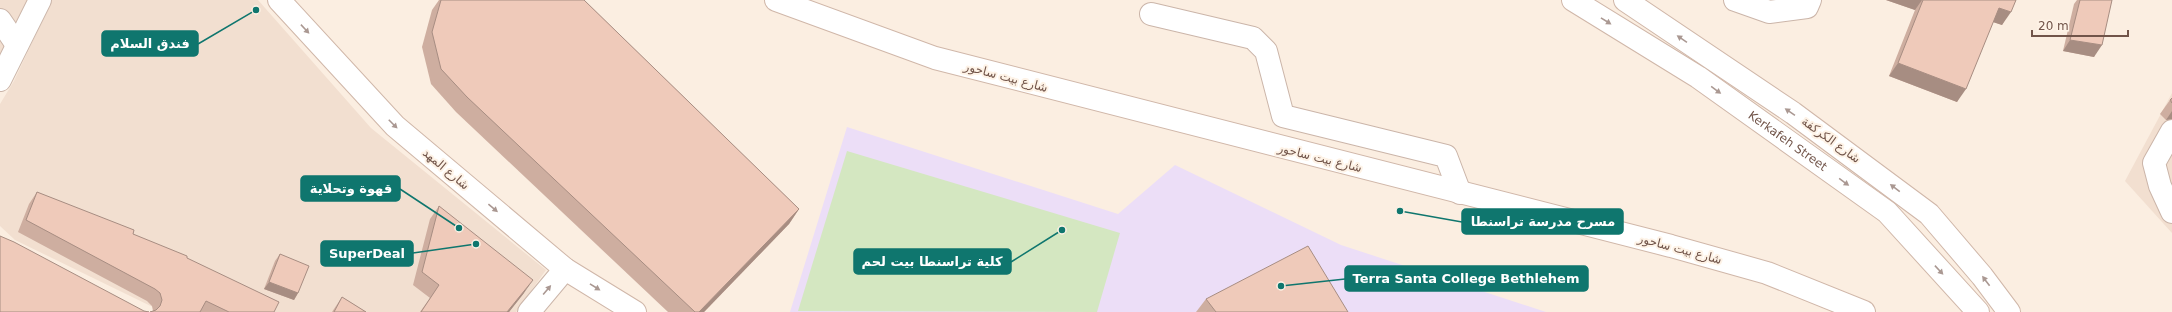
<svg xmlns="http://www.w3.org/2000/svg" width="2172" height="312" font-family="'DejaVu Sans','Noto Naskh Arabic',sans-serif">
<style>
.residential{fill:#f2dfd0}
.education{fill:#ecdef7}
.pitch{fill:#d4e7c1}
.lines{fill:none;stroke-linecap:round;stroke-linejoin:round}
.street-casing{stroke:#cbb5a9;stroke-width:24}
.secondary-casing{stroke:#d0b7a9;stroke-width:24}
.street{stroke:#fff;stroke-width:22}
.secondary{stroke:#fff;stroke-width:22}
.wall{fill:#ceaea0}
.shaded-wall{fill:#a78d82}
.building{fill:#efcaba;stroke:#a78d82}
.oneway{fill:#aa9892}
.labels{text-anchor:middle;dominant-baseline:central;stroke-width:4;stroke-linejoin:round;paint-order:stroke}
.street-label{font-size:12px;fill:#715449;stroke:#fef3e7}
.leader{fill:none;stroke:#0f766e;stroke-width:1.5}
.callout-dot{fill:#0f766e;stroke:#fef3e7;stroke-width:1.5}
.callout{fill:#0f766e;stroke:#0f766e;stroke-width:1.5}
.callout-label{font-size:13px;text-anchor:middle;font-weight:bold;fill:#fff}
</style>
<rect width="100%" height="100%" fill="#fbeee1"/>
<!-- residential -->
<g class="residential">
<path d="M 0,0 L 30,0 L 0,58 Z"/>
<path d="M 52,0 L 258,0 L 371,128 L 546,270 L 516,312 L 163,312 L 15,240 L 0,226 L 0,104 L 14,81 Z"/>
<path d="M 2172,93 L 2172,233 L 2125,181 Z"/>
</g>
<!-- education -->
<path class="education" d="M 847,127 L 1118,214 L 1175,165 L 1341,245 L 1546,312 L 790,312 Z"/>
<!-- pitch -->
<path class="pitch" d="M 847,151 L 1120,233 L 1097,312 L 798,311 Z"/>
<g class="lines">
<defs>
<g id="street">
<path d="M 1735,0 L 1769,12 L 1807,7 L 1810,0"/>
<path d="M 1151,14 L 1253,38 L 1266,51 L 1283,116 L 1446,156 L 1460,193"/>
<path d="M 0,20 L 17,45"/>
<path d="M 0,80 L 40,0"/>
<path d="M 2172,131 L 2154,163 L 2160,186 L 2172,212"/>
<path d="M 529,312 L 565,269"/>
</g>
<g id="secondary">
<path d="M 279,0 L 395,126 L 565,269 L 635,312"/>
<path d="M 776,0 L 935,58 L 1671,246 L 1767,273 L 1864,312"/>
<path id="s1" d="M 1573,0 L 1698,77 L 1887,212 L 1978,312"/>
<path d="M 1625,0 L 1793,113 L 1929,214 L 1982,276 L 2009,312"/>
</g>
</defs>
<!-- street casing -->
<use href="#street" class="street-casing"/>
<!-- secondary casing -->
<use href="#secondary" class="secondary-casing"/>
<!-- street -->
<use href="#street" class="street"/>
<!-- secondary -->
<use href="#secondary" class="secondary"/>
</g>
<!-- wall -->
<g class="wall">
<path d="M 439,0 L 584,0 L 799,209 L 789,224 L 704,312 L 668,312 L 456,112 L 431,84 L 422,47 L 432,10 Z"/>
<path d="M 1886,0 L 2016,0 L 2002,25 L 1993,22 L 1957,102 L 1889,76 L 1915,10 Z"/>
<path d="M 2077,0 L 2112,0 L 2094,57 L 2063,51 L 2074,4 Z"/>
<path d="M 2172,98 L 2172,119 L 2166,120 L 2160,114 L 2170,100 Z"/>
<path d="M 37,192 L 187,258 L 274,312 L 150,312 L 153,311 L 152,306 L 147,301 L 18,232 L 29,204 Z"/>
<path d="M 439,206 L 524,293 L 509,312 L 420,312 L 430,298 L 413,285 L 430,219 Z"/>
<path d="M 280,254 L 298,293 L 294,300 L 264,289 L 275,261 Z"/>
<path d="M 342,297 L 366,312 L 332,312 Z"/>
<path d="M 1206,299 L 1348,312 L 1196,312 Z"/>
</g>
<!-- shaded-wall -->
<g class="shaded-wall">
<path d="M 1886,0 L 1922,0 L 1915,10 Z"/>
<path d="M 1999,8 L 2011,12 L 2002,25 L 1990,21 Z"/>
<path d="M 2070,40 L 2102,45 L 2094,57 L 2063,51 Z"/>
<path d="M 1898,63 L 1966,89 L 1957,102 L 1889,76 Z"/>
<path d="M 2172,111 L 2172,119 L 2166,120 Z"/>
<path d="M 799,209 L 789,224 L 704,312 L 699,312 Z"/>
<path d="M 533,280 L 524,293 L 509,312 L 507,312 Z"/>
<path d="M 269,282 L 298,293 L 294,300 L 264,289 Z"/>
</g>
<!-- building -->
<g class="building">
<path d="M 441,0 L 584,0 L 799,209 L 699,312 L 695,312 L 467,97 L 441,69 L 432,32 Z"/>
<path d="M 1923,0 L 2016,0 L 2011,12 L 1999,8 L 1966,89 L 1898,63 Z"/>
<path d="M 2080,0 L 2112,0 L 2102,45 L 2070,40 Z"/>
<path d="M 2172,98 L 2172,103 L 2170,100 Z"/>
<path d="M 37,192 L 134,230 L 133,234 L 187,256 L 187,258 L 279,302 L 274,312 L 229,312 L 206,301 L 200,312 L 150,312 L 156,310 L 160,306 L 162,300 L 160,293 L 155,289 L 26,220 Z"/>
<path d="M 439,206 L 533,280 L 507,312 L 421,312 L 439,285 L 422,272 Z"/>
<path d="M 0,236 L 14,242 L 144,311 L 149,312 L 0,312 Z"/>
<path d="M 1308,246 L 1348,312 L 1216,312 L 1206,299 Z"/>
<path d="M 280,254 L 309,266 L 298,293 L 269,282 Z"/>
<path d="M 342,297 L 366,312 L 334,312 Z"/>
</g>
<!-- one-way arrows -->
<defs><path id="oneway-solid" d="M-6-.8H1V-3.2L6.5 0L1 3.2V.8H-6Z"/></defs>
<g class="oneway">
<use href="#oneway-solid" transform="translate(1606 21) rotate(32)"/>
<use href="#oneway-solid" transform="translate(305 29) rotate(47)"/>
<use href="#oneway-solid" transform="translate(1682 39) rotate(-146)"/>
<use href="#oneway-solid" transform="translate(1716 90) rotate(36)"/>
<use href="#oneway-solid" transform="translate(1790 112) rotate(-146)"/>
<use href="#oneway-solid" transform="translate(393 124) rotate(45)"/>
<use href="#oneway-solid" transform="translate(1844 182) rotate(36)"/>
<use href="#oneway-solid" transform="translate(1895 188) rotate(-143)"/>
<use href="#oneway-solid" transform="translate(493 208) rotate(40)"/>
<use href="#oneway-solid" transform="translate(1939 270) rotate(47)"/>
<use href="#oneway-solid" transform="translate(1986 281) rotate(-127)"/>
<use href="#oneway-solid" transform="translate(595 287) rotate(32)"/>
<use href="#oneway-solid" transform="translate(547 290) rotate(-50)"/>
</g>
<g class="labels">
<!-- street labels -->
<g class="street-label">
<text transform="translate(1006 77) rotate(15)">شارع بيت ساحور</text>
<text transform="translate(1831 140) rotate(36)">شارع الكركفة</text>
<text stroke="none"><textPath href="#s1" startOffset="257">Kerkafeh Street</textPath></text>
<text transform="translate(1320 158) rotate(14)">شارع بيت ساحور</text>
<text transform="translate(446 169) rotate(40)">شارع المهد</text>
<text transform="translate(1680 249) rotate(15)">شارع بيت ساحور</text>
</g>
</g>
<!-- callouts -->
<path class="leader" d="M256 10L198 44M459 228L400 189M1400 211L1462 222M476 244L413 253M1062 230L1011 262M1281 286L1345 279"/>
<g class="callout-dot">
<circle cx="256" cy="10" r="4"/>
<circle cx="459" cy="228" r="4"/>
<circle cx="1400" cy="211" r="4"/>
<circle cx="476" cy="244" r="4"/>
<circle cx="1062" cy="230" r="4"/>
<circle cx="1281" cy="286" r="4"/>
</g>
<g class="callout">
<rect x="102" y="31" width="96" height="25" rx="4"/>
<rect x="301" y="176" width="99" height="25" rx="4"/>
<rect x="1462" y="209" width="161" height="25" rx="4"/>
<rect x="321" y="241" width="92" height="25" rx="4"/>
<rect x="854" y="249" width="157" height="25" rx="4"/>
<rect x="1345" y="266" width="243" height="25" rx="4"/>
</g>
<g class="callout-label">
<text x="150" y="48">فندق السلام</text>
<text x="351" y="193">قهوة وتحلاية</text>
<text x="1543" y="226">مسرح مدرسة تراسنطا</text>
<text x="367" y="258">SuperDeal</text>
<text x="932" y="266">كلية تراسنطا بيت لحم</text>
<text x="1466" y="283">Terra Santa College Bethlehem</text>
</g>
<!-- scale -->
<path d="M2032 30v6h96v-6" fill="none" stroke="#715449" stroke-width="2"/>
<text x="2038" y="30" font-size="12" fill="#715449" stroke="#fef3e7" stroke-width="3" paint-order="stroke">20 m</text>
</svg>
